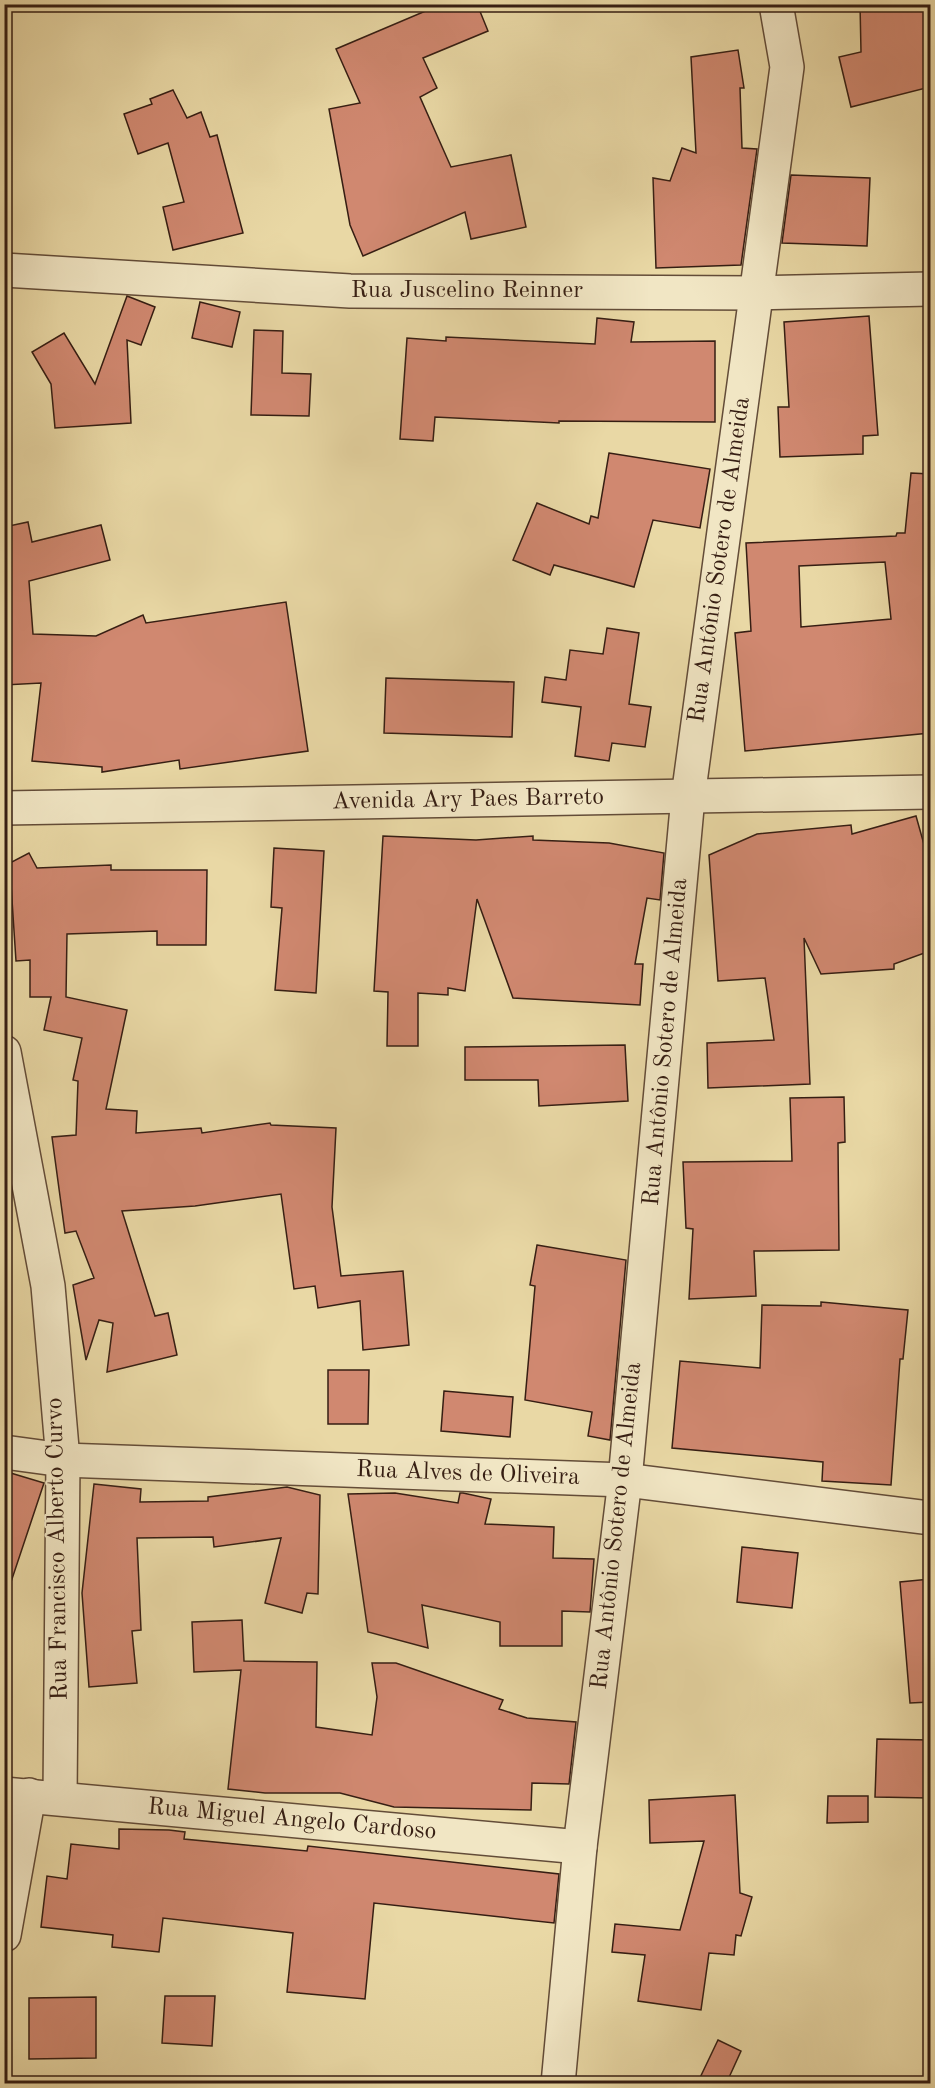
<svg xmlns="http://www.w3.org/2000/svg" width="935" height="2088" font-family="'Old Standard TT',serif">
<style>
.building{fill:#d08870;stroke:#361e13;stroke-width:1.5;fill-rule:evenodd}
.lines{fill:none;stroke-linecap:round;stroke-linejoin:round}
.minor-casing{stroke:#634c38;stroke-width:36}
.minor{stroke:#f1e6c4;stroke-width:33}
.labels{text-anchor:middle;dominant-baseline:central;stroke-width:4.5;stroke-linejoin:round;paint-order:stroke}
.street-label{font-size:24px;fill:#361e13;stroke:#f1e6c4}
</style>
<rect width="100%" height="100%" fill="#e9d8a5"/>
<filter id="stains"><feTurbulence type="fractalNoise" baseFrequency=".00333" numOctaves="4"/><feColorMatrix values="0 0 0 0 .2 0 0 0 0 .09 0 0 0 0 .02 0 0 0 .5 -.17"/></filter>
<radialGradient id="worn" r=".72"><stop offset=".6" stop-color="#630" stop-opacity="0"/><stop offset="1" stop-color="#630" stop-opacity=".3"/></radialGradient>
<!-- building -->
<g class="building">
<path d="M 442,4 L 477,4 L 488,31 L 423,58 L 437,88 L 420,97 L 451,167 L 511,155 L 526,227 L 471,239 L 465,212 L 363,256 L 350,225 L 329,109 L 360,103 L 336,49 Z"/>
<path d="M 860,4 L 930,4 L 930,87 L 851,107 L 839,57 L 861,52 Z"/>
<path d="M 738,50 L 744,88 L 740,88 L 742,148 L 757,149 L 741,265 L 656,268 L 653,178 L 670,181 L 682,148 L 696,153 L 691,57 Z"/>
<path d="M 173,90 L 187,118 L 201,112 L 210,137 L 217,135 L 243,233 L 173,250 L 163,207 L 184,202 L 168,143 L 138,154 L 124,114 L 152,104 L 150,99 Z"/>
<path d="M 791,175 L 870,178 L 867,246 L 782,243 Z"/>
<path d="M 127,296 L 155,307 L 141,345 L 127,340 L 131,423 L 55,428 L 51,384 L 32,352 L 64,333 L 95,384 Z"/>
<path d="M 200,302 L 240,312 L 232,347 L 192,338 Z"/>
<path d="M 869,316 L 878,435 L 863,436 L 863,454 L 780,457 L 778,407 L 789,407 L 784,322 Z"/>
<path d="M 597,318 L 634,322 L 631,342 L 715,341 L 715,422 L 559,421 L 559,423 L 435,417 L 433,441 L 400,439 L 407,338 L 446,341 L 446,337 L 595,344 Z"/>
<path d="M 254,330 L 283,331 L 282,373 L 311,374 L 309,416 L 251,415 Z"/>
<path d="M 609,453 L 710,469 L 700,528 L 653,520 L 634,587 L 554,565 L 550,575 L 513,560 L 537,503 L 589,524 L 591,516 L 598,518 Z"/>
<path d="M 911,473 L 930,474 L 930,733 L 745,751 L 735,633 L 751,631 L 746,543 L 896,536 L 897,533 L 905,533 ZM 885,562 L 891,619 L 801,627 L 799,566 Z"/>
<path d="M 28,522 L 32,542 L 101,525 L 110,560 L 29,581 L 33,634 L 96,636 L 143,615 L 146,623 L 286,602 L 308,751 L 180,769 L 179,760 L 102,772 L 102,767 L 32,761 L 41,683 L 4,685 L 4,527 Z"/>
<path d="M 607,628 L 639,633 L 629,704 L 651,707 L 645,747 L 612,743 L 609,761 L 575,756 L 581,707 L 542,702 L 545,677 L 566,680 L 570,650 L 603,654 Z"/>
<path d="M 386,678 L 514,682 L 512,737 L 384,733 Z"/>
<path d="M 916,816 L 925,848 L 930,846 L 930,951 L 894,964 L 894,969 L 821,974 L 804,938 L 810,1084 L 708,1088 L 707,1043 L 774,1040 L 765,978 L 718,981 L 709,855 L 757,834 L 851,825 L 852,834 Z"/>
<path d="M 383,836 L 476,840 L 533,836 L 533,840 L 609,843 L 664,853 L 660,900 L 647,898 L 635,964 L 643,964 L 640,1005 L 513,998 L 477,899 L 465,991 L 448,988 L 448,995 L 418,993 L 418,1046 L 387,1046 L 388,992 L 374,991 Z"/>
<path d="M 274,848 L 324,851 L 316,993 L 275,990 L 282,908 L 271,907 Z"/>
<path d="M 29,853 L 37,868 L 111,865 L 111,870 L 207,870 L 206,945 L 157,945 L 157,931 L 67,934 L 66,997 L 127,1010 L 106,1109 L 137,1111 L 136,1133 L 201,1128 L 202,1133 L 270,1123 L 271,1125 L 336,1128 L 332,1207 L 341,1276 L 403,1271 L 409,1345 L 363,1350 L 360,1301 L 318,1308 L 315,1286 L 294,1289 L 281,1194 L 195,1206 L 122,1211 L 155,1316 L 168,1313 L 177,1355 L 107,1372 L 113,1323 L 99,1320 L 86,1360 L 73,1285 L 94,1278 L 76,1231 L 65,1233 L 52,1137 L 76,1135 L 78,1081 L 73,1080 L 82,1038 L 44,1030 L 51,997 L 30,997 L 30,960 L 16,961 L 11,885 L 4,866 Z"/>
<path d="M 625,1045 L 628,1101 L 539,1106 L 538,1080 L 465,1080 L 465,1047 Z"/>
<path d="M 844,1097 L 845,1142 L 838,1143 L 839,1250 L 754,1251 L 756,1296 L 689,1299 L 693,1229 L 686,1228 L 683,1162 L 792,1161 L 790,1098 Z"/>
<path d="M 537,1245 L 626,1260 L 610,1440 L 588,1436 L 592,1412 L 525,1400 L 535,1286 L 530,1285 Z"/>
<path d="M 821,1302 L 908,1310 L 903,1359 L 900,1359 L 891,1485 L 822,1481 L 823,1462 L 672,1448 L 680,1361 L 760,1368 L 762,1305 L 821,1306 Z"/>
<path d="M 328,1370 L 369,1370 L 368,1424 L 328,1424 Z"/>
<path d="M 444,1391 L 513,1397 L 510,1437 L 441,1431 Z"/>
<path d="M 4,1471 L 44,1483 L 9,1588 L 4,1587 Z"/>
<path d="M 94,1484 L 141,1489 L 140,1502 L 208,1501 L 208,1497 L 287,1487 L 320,1495 L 318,1594 L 307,1593 L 302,1613 L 265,1603 L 281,1538 L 214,1547 L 213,1537 L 137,1538 L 141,1630 L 132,1631 L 137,1683 L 89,1687 L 82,1593 Z"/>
<path d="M 395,1493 L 458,1503 L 460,1493 L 463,1493 L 491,1499 L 485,1524 L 554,1527 L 553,1558 L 594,1559 L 590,1612 L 562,1611 L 562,1646 L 500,1646 L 500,1622 L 422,1605 L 428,1648 L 368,1632 L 348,1494 Z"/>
<path d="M 742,1547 L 798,1553 L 792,1608 L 737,1602 Z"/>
<path d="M 930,1579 L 930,1702 L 910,1703 L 900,1582 Z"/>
<path d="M 242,1620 L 244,1661 L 317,1662 L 316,1727 L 372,1735 L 377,1697 L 372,1663 L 396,1663 L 503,1700 L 499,1709 L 527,1718 L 576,1722 L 569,1784 L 532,1783 L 531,1810 L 394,1807 L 340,1793 L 265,1793 L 228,1789 L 241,1670 L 194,1672 L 192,1622 Z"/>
<path d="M 877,1739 L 930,1740 L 930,1798 L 875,1797 Z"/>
<path d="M 735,1795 L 740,1893 L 752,1897 L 741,1936 L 736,1935 L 734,1955 L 709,1953 L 701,2010 L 638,2001 L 645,1955 L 612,1952 L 615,1924 L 680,1930 L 704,1841 L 650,1843 L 649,1800 Z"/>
<path d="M 828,1796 L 868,1796 L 868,1822 L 827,1823 Z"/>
<path d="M 119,1829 L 169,1830 L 185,1832 L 184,1839 L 307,1851 L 308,1846 L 559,1874 L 554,1923 L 374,1903 L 365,1999 L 287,1992 L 293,1933 L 163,1918 L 159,1952 L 112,1947 L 113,1935 L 41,1927 L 47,1876 L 67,1879 L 71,1844 L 119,1849 Z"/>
<path d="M 165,1996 L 215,1996 L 212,2046 L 162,2043 Z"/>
<path d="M 96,1997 L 96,2058 L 29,2059 L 29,1998 Z"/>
<path d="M 718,2040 L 741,2051 L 726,2084 L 697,2084 Z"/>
</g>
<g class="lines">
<defs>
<g id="minor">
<path d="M 4,270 L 350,291 L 756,293 L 930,289"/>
<path d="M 4,808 L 930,792"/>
<path d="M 4,1052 L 48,1286 L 63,1460 L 60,1798"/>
<path d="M 4,1452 L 63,1460 L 625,1480 L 930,1518"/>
<path d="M 4,1794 L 580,1847"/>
<path d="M 4,1935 L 29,1795"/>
<path d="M 558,2084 L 580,1847 L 625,1480 L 688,797 L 787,67 L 776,4"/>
</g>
</defs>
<!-- minor casing -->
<use href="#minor" class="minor-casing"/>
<!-- minor -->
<use href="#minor" class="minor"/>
</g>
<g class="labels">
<!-- street labels -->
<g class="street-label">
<text x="467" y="291">Rua Juscelino Reinner</text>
<text transform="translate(720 560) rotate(-82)">Rua Antônio Sotero de Almeida</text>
<text transform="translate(468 800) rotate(-1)">Avenida Ary Paes Barreto</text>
<text transform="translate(666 1042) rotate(-85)">Rua Antônio Sotero de Almeida</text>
<text transform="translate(468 1474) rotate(2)">Rua Alves de Oliveira</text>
<text transform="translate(617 1526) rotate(-84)">Rua Antônio Sotero de Almeida</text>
<text transform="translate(58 1549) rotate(-91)">Rua Francisco Alberto Curvo</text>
<text transform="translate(292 1820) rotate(5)">Rua Miguel Angelo Cardoso</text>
</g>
</g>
<!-- margin -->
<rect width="935" height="2088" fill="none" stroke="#e9d8a5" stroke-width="24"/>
<rect x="6" y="6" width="923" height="2076" fill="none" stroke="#361e13" stroke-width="3"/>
<rect x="12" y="12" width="911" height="2064" fill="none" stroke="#361e13" stroke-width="1.5"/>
<rect width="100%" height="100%" filter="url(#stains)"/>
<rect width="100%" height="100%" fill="url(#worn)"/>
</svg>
